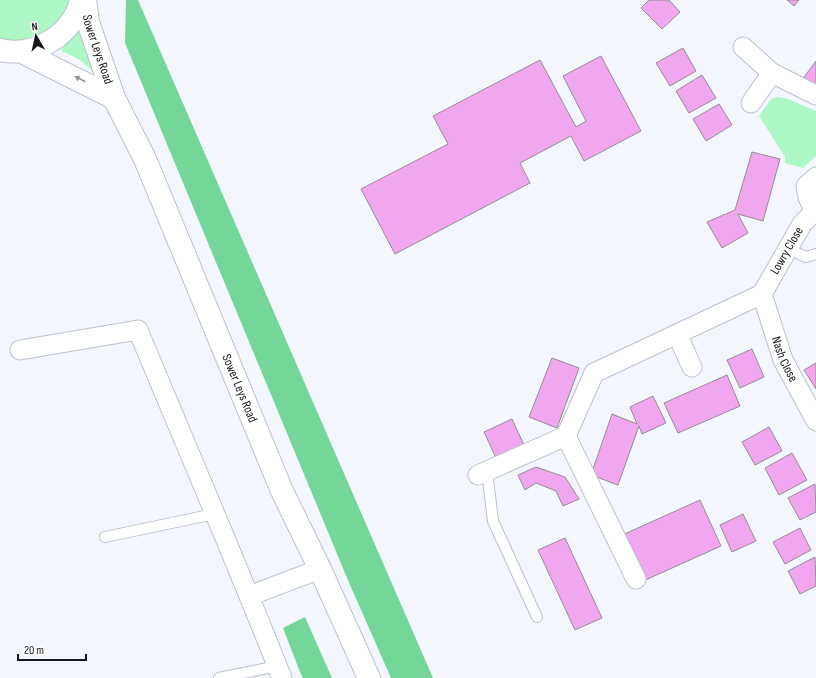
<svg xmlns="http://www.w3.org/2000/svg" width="816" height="678" font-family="'Sofia Sans Condensed',sans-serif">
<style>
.green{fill:#adf8c6}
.forest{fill:#74d699}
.building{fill:#f1a7ef;stroke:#958c94}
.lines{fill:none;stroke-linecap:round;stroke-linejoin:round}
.service-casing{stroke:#bbc2cb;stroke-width:12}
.minor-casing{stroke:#bbc2cb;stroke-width:21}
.tertiary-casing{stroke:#bbc2cb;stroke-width:24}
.service{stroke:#fff;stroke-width:10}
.minor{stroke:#fff;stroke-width:19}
.tertiary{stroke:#fff;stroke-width:22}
.oneway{fill:#969799}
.labels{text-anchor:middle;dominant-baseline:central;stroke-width:4;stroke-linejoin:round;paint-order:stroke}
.street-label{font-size:13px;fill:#16181c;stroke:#fff}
</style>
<rect width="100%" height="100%" fill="#f3f7fd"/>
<!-- green -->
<g class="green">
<path d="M 0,0 L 70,0 C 56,31 35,45 0,39 Z"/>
<path d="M 80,29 L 95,73 L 80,60 L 62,51 L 62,47 Z"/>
<path d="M 778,97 L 788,99 L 816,111 L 816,156 L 803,168 L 785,163 L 785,157 L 759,116 L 771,99 Z"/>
</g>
<!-- forest -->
<g class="forest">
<path d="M 126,0 L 138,0 L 433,678 L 391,678 L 350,585 L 125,43 Z"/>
<path d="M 305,617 L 332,678 L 303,678 L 300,672 L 283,628 Z"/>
</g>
<!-- building -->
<g class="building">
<path d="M 649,0 L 669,0 L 680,12 L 662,29 L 641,8 Z"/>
<path d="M 787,0 L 799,0 L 794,6 Z"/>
<path d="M 683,48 L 696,71 L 670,86 L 656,63 Z"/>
<path d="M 601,56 L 641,131 L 584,161 L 571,136 L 520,163 L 530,183 L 395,254 L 361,189 L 448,144 L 433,116 L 540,60 L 576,127 L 586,121 L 563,76 Z"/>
<path d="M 816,61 L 816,87 L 804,77 Z"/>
<path d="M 702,75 L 716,98 L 689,113 L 676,91 Z"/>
<path d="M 719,104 L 732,125 L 706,141 L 693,119 Z"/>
<path d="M 752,152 L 780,159 L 763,221 L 738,214 L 748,233 L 722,248 L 707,222 L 735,210 Z"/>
<path d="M 752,349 L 764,377 L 740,388 L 727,360 Z"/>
<path d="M 552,358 L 579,368 L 557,428 L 529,417 Z"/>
<path d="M 816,363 L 816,389 L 804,370 Z"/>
<path d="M 727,375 L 740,406 L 678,433 L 664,403 Z"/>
<path d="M 653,396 L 666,423 L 642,434 L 639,426 L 618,485 L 591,475 L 612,414 L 637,424 L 630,407 Z"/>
<path d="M 512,419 L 524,445 L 496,458 L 484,432 Z"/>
<path d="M 769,427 L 782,451 L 755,465 L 742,442 Z"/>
<path d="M 792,453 L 807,480 L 779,495 L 765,468 Z"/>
<path d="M 536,467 L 565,477 L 579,499 L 563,506 L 556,491 L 536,483 L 525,490 L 518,475 Z"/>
<path d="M 815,484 L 816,512 L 800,520 L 788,498 Z"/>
<path d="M 700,500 L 721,546 L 641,582 L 620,536 Z"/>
<path d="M 743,514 L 756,541 L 732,552 L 720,525 Z"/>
<path d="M 800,528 L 811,550 L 785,564 L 773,542 Z"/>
<path d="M 565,538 L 602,618 L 575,630 L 538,550 Z"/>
<path d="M 815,557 L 816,586 L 800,594 L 788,571 Z"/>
</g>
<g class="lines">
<defs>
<g id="service">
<path d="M 788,249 L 806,257 L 816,254"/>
<path d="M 487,471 L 493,521 L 537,617"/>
<path d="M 105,537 L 214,514"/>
<path d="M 219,678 L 277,666"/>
</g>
<g id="minor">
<path d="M 743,47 L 772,73 L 816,95"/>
<path d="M 751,103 L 772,73"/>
<path d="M 814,211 L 808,197 L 806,186 L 816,177"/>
<path id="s1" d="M 762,294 L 783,360 L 816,421"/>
<path id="s2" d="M 762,294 L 802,224 L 816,210"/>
<path d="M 20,350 L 138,330 C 186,446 236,561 282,678"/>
<path d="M 692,367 L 677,334 L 762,294"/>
<path d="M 566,436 L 636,579"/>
<path d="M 478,475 L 566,436 L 594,373 L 677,334"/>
<path d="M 249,596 L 320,569"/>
</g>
<g id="tertiary">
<path id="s3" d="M 85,0 L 88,22 L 114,98 L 145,159 L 282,491 L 320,569 L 369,678"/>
<path d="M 0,50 C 35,58 73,35 81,0"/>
<path d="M 22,52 L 114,98"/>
</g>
</defs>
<!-- service casing -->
<use href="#service" class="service-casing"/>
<!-- minor casing -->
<use href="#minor" class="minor-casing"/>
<!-- tertiary casing -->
<use href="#tertiary" class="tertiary-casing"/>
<!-- service -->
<use href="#service" class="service"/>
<!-- minor -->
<use href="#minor" class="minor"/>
<!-- tertiary -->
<use href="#tertiary" class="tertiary"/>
</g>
<!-- one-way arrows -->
<defs><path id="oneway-solid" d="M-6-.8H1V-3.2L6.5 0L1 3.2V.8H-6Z"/></defs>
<use class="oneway" href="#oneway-solid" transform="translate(80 79) rotate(-153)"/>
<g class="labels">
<!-- street labels -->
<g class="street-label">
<text stroke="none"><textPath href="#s3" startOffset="51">Sower Leys Road</textPath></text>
<text stroke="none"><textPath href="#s2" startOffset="50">Lowry Close</textPath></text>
<text stroke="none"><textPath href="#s1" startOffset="69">Nash Close</textPath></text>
<text stroke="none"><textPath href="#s3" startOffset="419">Sower Leys Road</textPath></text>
</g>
</g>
<!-- north arrow -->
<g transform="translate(36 36) rotate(351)" stroke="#ffffff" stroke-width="3" paint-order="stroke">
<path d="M0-3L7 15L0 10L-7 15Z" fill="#16181c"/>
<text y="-6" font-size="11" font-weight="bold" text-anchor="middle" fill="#16181c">N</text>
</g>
<!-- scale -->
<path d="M18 654v6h68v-6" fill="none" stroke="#16181c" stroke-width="2"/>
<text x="24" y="654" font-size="12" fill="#16181c" stroke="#ffffff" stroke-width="3" paint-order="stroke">20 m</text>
</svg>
